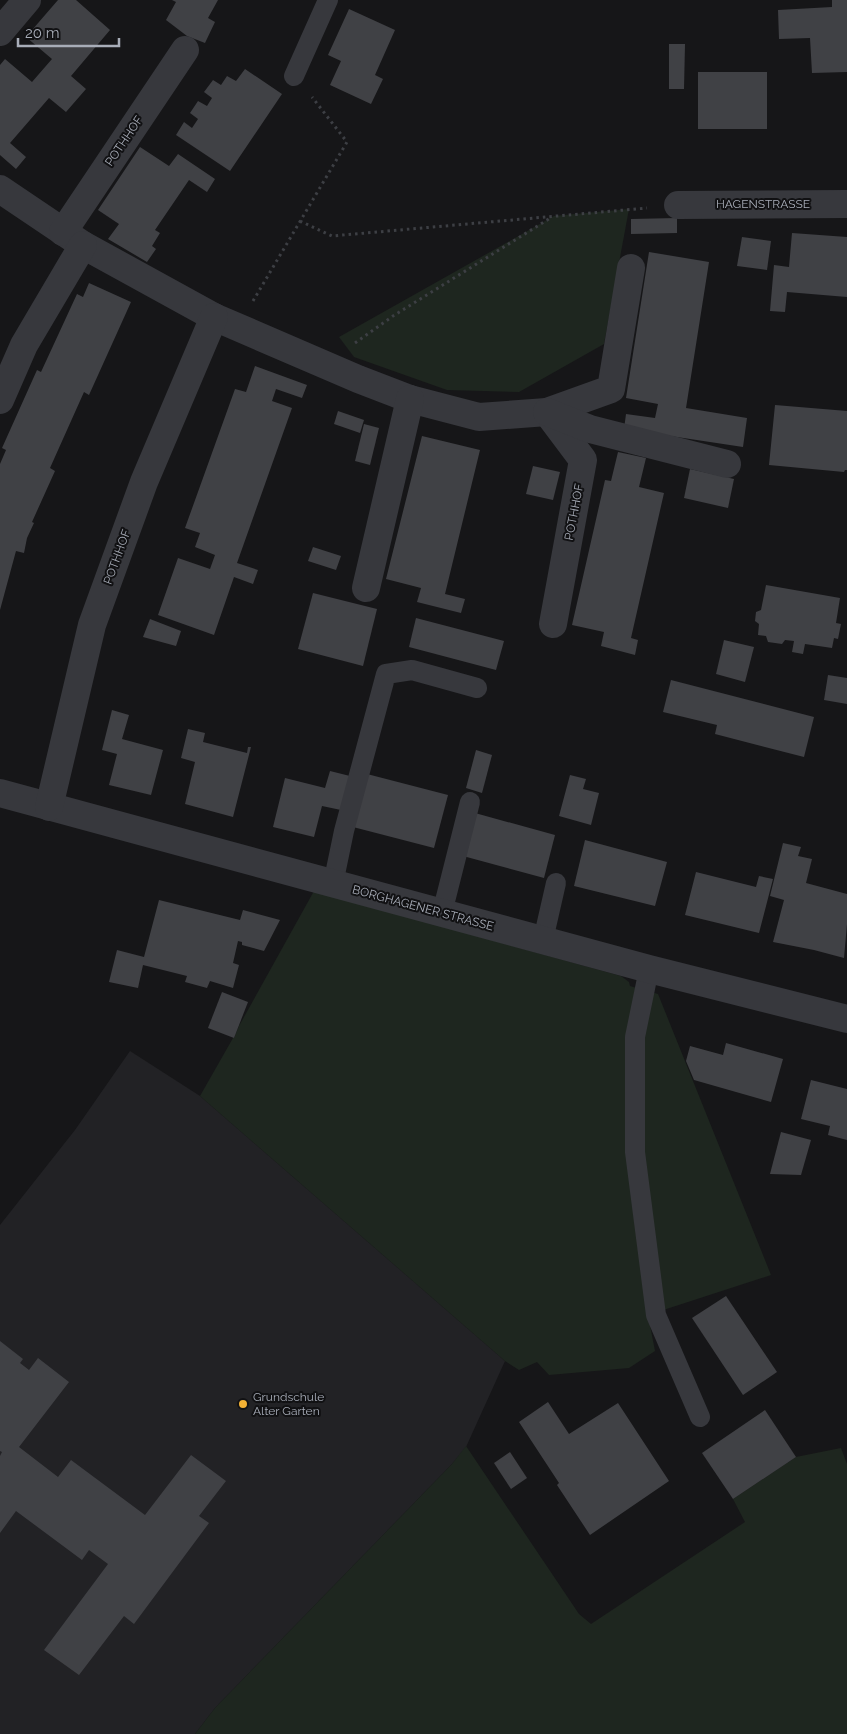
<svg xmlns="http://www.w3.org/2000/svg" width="847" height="1734" font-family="Raleway,sans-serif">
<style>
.built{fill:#222225}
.green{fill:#1e261f}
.building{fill:#404145}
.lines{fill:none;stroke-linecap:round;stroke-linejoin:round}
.path{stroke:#3d3f44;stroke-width:3;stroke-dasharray:2.5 4;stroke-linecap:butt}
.service{stroke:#37383d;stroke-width:20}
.minor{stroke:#37383d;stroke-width:28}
.poi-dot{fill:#f2b134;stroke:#111113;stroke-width:2}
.labels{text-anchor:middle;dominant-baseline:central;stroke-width:4;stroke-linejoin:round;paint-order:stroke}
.street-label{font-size:12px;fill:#a8adb8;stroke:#111113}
.poi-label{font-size:12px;fill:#a8adb8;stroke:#111113;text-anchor:start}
</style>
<rect width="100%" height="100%" fill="#161618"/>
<!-- built -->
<path class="built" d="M 130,1051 L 200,1096 L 505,1361 L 466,1447 L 452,1464 L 215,1708 L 195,1734 L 0,1734 L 0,1225 L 75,1130 Z"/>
<!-- green -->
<g class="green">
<path d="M 629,209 L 604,344 L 519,392 L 447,390 L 354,357 L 339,337 L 554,216 Z"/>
<path d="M 314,891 L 621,976 L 629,982 L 630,986 L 658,994 L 771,1275 L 648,1315 L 655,1351 L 629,1368 L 549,1375 L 537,1362 L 519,1370 L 505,1361 L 200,1096 L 233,1038 L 234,1038 L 239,1026 Z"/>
<path d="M 466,1446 L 579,1614 L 591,1624 L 745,1522 L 733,1499 L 796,1457 L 841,1448 L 847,1464 L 847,1734 L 195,1734 L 215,1708 L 452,1464 Z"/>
</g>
<!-- building -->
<g class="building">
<path d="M 58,0 L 76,0 L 110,30 L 71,76 L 86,89 L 66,112 L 49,98 L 10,143 L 26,157 L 16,169 L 0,155 L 0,65 L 5,59 L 32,82 L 52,59 L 26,37 Z"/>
<path d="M 172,0 L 218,0 L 208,18 L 215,22 L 205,43 L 187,36 L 166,20 L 176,2 Z"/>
<path d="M 832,0 L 847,0 L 847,72 L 812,73 L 810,38 L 779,39 L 778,10 L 832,7 Z"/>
<path d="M 349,9 L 395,30 L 375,75 L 383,79 L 371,104 L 330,85 L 341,61 L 328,55 Z"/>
<path d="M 669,44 L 685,44 L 684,89 L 669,89 Z"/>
<path d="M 245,69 L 282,94 L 230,171 L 176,135 L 184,122 L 192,128 L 198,119 L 190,113 L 198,101 L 207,106 L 212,98 L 204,92 L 213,80 L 221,85 L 227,76 L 236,81 Z"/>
<rect x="698" y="72" width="69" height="57"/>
<path d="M 140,147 L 169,166 L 178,154 L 215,179 L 207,192 L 189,180 L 155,230 L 160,233 L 152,246 L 156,249 L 147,262 L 108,239 L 119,224 L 98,210 Z"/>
<path d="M 677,218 L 677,233 L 631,234 L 631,219 Z"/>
<path d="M 792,233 L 847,237 L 847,297 L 787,292 L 785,312 L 770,311 L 774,265 L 789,267 Z"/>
<path d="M 742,237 L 771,241 L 767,270 L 737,266 Z"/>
<path d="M 649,252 L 709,262 L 686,408 L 747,418 L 743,447 L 624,429 L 626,414 L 655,418 L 658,404 L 626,398 Z"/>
<path d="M 89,283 L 131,302 L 89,395 L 84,392 L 50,468 L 55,471 L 32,522 L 34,523 L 27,538 L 24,553 L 16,551 L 0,610 L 0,464 L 6,450 L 2,448 L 37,370 L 41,372 L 77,294 L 83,297 Z"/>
<path d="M 255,366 L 307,385 L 302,398 L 276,389 L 272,401 L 292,408 L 237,563 L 258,570 L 253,584 L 234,577 L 214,635 L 158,615 L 178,558 L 210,569 L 215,555 L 195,547 L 200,533 L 185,528 L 235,389 L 246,392 Z"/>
<path d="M 775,405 L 847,411 L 847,470 L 845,470 L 844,472 L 769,465 Z"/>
<path d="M 338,411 L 364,420 L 360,433 L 334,424 Z"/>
<path d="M 364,424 L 379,428 L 370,465 L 355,461 Z"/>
<path d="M 422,436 L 480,450 L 445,594 L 465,599 L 461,613 L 417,602 L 421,588 L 386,579 Z"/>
<path d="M 618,452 L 646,458 L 639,487 L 664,493 L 631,638 L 638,640 L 635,655 L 601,646 L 604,632 L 572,625 L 605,480 L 611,481 Z"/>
<path d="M 533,466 L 560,472 L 553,500 L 526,494 Z"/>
<path d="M 690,469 L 734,479 L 728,508 L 684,498 Z"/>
<path d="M 313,547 L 341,556 L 336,570 L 308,561 Z"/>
<path d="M 766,585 L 840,598 L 836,623 L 841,624 L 838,639 L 834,638 L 832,648 L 805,644 L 803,654 L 792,652 L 794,641 L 785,640 L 782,644 L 768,642 L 766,636 L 758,635 L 759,624 L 755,621 L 756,612 L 761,610 Z"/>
<path d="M 313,593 L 377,609 L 363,666 L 298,649 Z"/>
<path d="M 416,618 L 504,641 L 496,670 L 409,647 Z"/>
<path d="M 150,619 L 181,631 L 176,646 L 143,637 Z"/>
<path d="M 724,640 L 754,647 L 745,682 L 716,674 Z"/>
<path d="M 828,675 L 847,678 L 847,704 L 824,700 Z"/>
<path d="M 671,680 L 814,717 L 804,757 L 715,734 L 717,725 L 663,712 Z"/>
<path d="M 112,710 L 129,715 L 122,739 L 163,750 L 151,795 L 109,785 L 117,754 L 102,750 Z"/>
<path d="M 188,729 L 205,733 L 203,742 L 247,753 L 248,747 L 251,747 L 233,817 L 185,804 L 195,762 L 181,758 Z"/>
<path d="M 476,750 L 492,755 L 482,793 L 466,788 Z"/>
<path d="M 330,771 L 350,776 L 341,810 L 322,806 L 314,837 L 273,827 L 285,778 L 325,788 Z"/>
<path d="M 367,774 L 448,795 L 434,848 L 353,827 Z"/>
<path d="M 570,775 L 586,779 L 583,789 L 599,793 L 591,825 L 559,816 Z"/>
<path d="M 475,813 L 555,835 L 544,878 L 463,856 Z"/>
<path d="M 585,840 L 667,862 L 655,906 L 574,886 Z"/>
<path d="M 783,843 L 801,847 L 798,856 L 812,859 L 806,883 L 847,894 L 847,924 L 844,958 L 814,950 L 773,942 L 784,900 L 770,896 Z"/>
<path d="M 696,872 L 756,887 L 759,876 L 773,879 L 759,933 L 685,915 Z"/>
<path d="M 159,900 L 240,920 L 243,910 L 280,920 L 264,951 L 242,945 L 242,942 L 238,941 L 233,963 L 239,965 L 233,988 L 210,981 L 207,988 L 185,982 L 187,976 L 143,965 L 138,988 L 109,982 L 117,950 L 144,957 Z"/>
<path d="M 222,992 L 248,1002 L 234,1038 L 208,1028 Z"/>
<path d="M 726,1043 L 783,1059 L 771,1102 L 694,1080 L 686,1061 L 690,1046 L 723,1055 Z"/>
<path d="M 811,1080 L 847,1089 L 847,1140 L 828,1135 L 830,1126 L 801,1119 Z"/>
<path d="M 781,1132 L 811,1140 L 801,1175 L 770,1174 Z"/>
<path d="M 726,1296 L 777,1372 L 743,1395 L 692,1318 Z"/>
<path d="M 0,1341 L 23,1359 L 20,1363 L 29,1370 L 38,1358 L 69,1382 L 19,1447 L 58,1477 L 71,1460 L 145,1515 L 191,1455 L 226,1481 L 199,1516 L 209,1523 L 134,1624 L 124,1616 L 79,1675 L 44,1650 L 108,1564 L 89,1550 L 82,1560 L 16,1511 L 0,1533 L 0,1456 L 2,1452 L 0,1451 Z"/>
<path d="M 548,1402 L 569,1434 L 618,1403 L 669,1481 L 590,1535 L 557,1485 L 559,1483 L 519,1422 Z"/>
<path d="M 765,1410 L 796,1457 L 733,1499 L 702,1453 Z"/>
<path d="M 510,1452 L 527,1478 L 511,1489 L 494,1463 Z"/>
</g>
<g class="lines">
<!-- path -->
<g class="path">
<path d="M 300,221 L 332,236 L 647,208"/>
<path d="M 253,301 L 347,142 L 312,97"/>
<path d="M 355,343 L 393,316 L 552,217"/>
</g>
<!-- service -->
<g class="service">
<path d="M 294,76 L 328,0"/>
<path d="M 333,884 L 344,831 L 386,674 L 412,670 L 477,688"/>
<path d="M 442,913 L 470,802"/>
<path d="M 543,940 L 556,883"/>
<path d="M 649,969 L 635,1037 L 635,1152 L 656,1315 L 700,1417"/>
</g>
<!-- minor -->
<g class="minor">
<path d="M 0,32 L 27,0"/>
<path d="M 0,189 L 83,245 L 214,317 L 358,379 L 410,399 L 479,417 L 547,412 L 611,389 L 631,268"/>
<path d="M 678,205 L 847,204"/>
<path d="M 63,232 L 185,50"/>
<path d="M 0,400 L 24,345 L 83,245"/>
<path d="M 547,412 L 583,460 L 553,624"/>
<path d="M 547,412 L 590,429 L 727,464"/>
<path d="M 366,588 L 410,399"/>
<path d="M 0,793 L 649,969 L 847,1019"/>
<path d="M 49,807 L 92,625 L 144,482 L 214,317"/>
</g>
</g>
<!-- markers -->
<circle class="poi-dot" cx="243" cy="1404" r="5"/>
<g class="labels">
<!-- street labels -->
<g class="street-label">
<text transform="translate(124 141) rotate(-56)">POTHHOF</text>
<text x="763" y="204">HAGENSTRASSE</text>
<text transform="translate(574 512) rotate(-79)">POTHHOF</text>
<text transform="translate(117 557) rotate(-70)">POTHHOF</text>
<text transform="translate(423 908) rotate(15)">BORGHAGENER STRASSE</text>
</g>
<!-- poi labels -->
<g class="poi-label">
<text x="253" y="1397">Grundschule<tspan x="253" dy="14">Alter Garten</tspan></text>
</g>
</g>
<!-- scale -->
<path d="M18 38v8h101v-8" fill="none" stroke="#a8adb8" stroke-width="2.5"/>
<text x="25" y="38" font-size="15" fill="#a8adb8" stroke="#111113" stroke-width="4" paint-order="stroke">20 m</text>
</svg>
